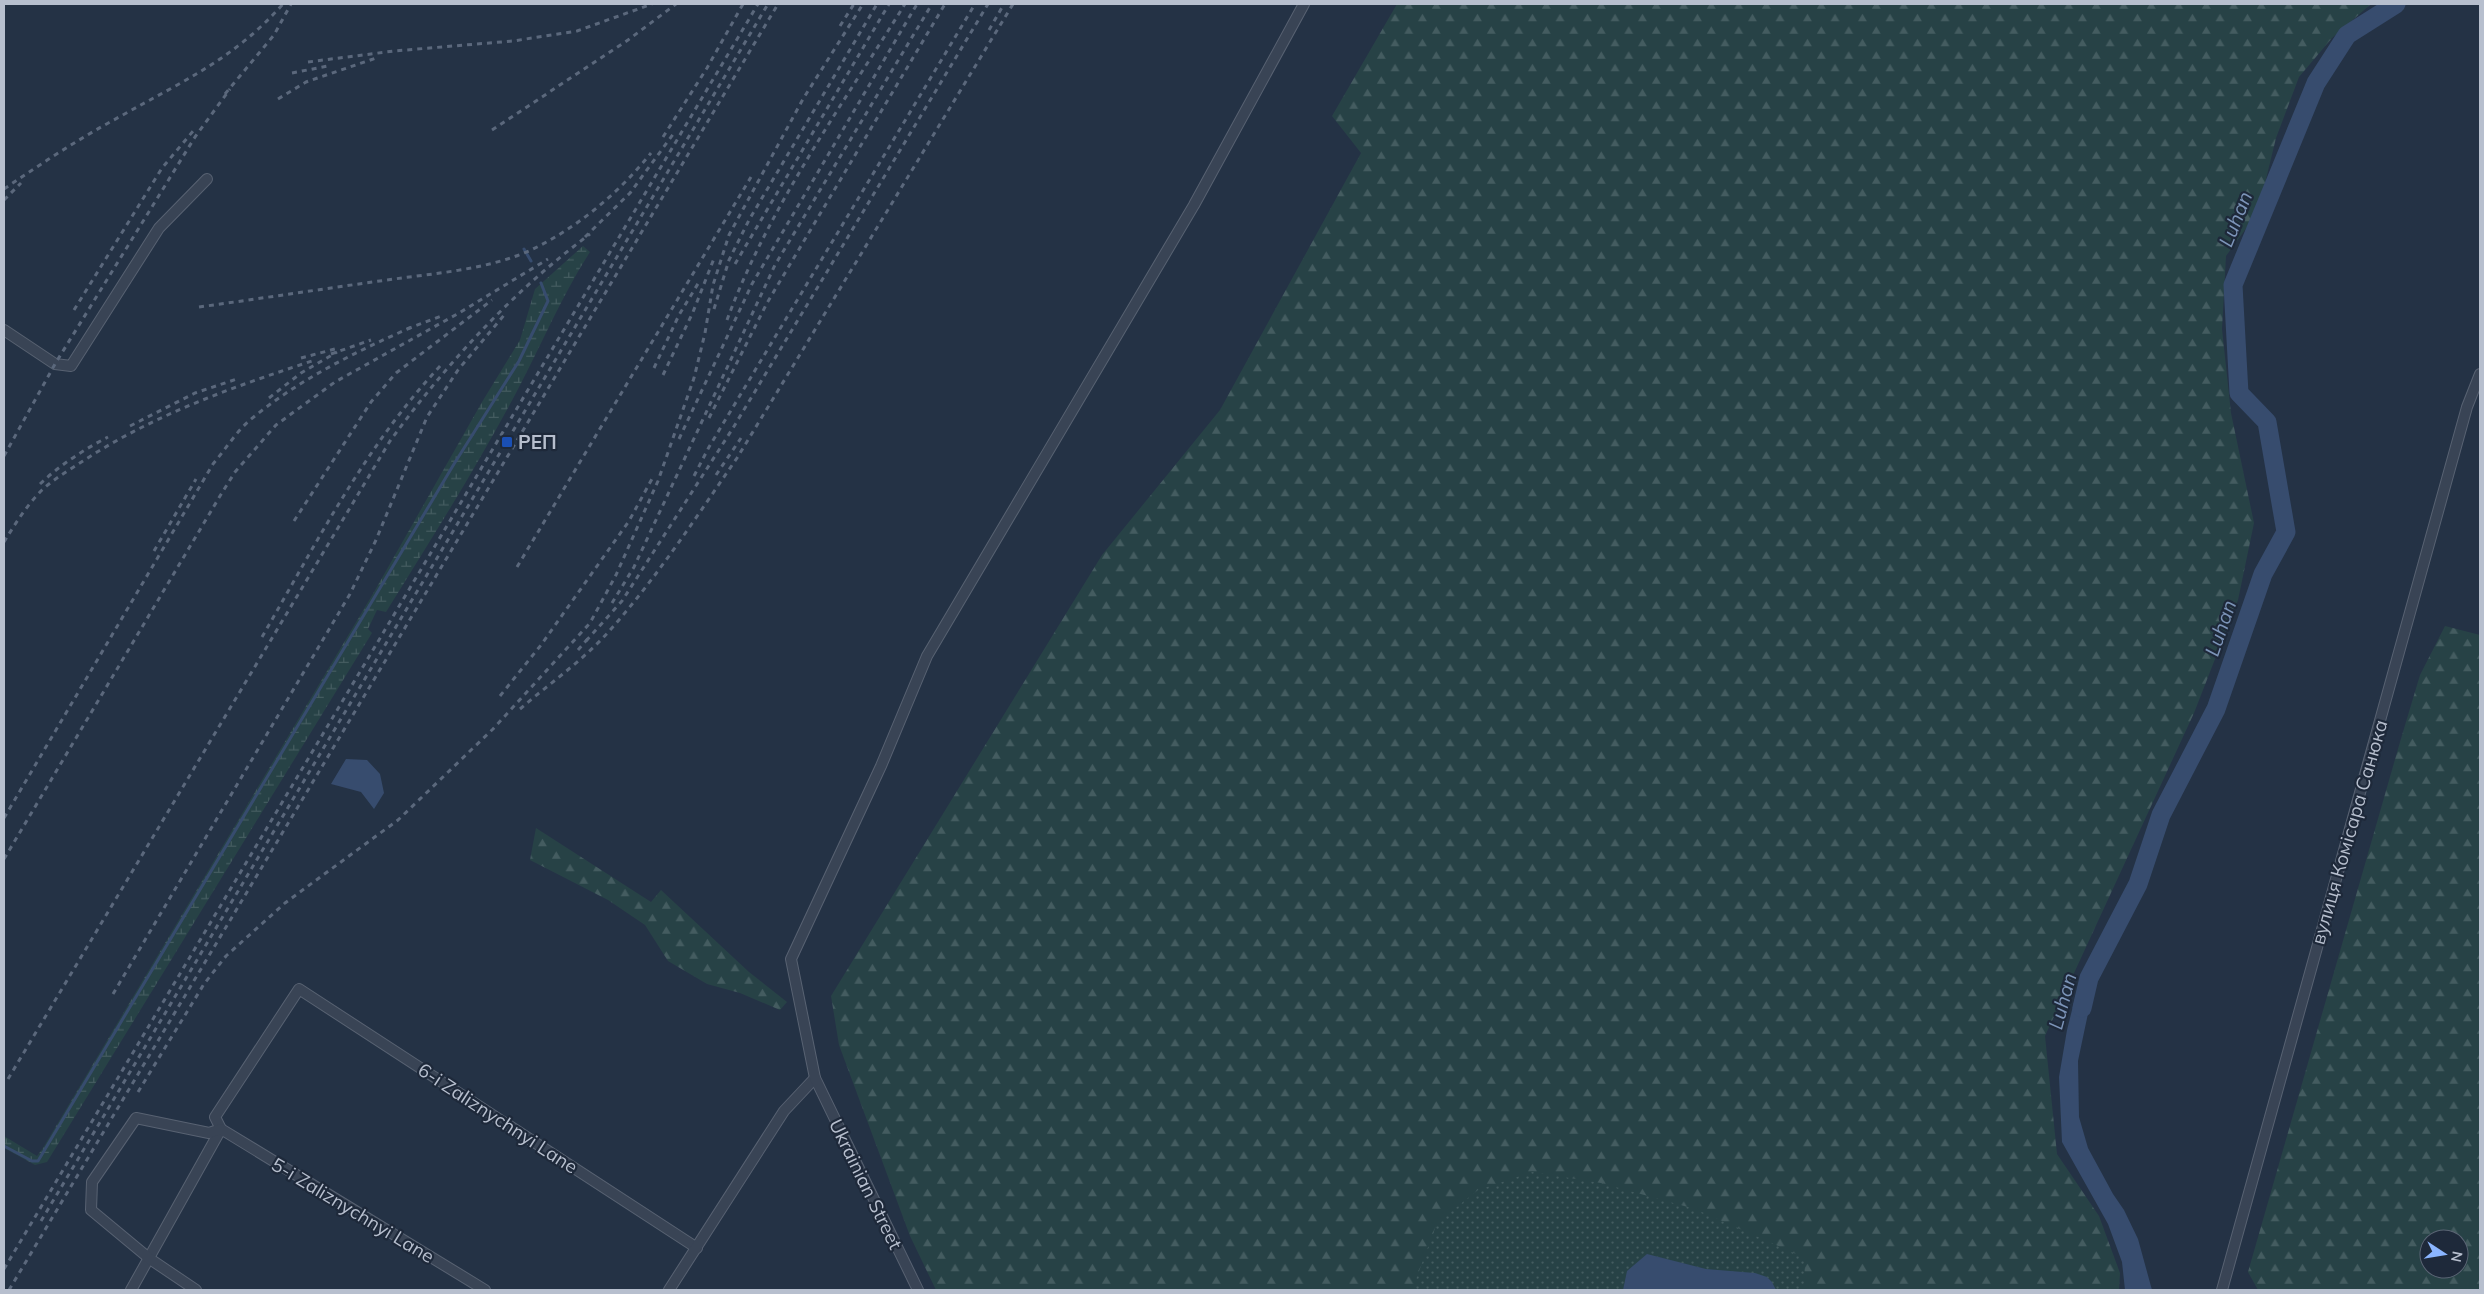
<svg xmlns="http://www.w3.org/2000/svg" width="2484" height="1294" font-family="Mulish,sans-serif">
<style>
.forest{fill:url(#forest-firs);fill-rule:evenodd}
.wetland{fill:url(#wetland-marsh)}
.park{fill:url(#park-dots)}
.water{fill:#374c6e}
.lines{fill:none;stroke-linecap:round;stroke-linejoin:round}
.stream{stroke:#374c6e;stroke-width:3}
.river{stroke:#374c6e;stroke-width:19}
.street-casing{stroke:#586272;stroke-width:12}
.street{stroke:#394455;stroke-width:10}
.rail{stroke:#5b687c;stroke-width:3;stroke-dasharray:5 5;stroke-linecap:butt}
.transit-dot{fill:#1a4fb4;stroke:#1e293a;stroke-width:2}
.labels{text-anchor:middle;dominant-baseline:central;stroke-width:4.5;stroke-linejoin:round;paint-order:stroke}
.poi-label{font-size:19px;font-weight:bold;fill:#b7bfce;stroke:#1e293a;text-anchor:start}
.street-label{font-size:19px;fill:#b7bfce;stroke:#1e293a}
.water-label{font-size:20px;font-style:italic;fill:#7c94b8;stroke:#1e293a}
</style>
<defs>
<pattern id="forest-firs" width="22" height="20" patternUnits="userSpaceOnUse" patternTransform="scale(1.25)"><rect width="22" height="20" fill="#274246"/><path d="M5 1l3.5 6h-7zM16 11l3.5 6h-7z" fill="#445c60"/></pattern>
<pattern id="wetland-marsh" width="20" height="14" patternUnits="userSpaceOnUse" patternTransform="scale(1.25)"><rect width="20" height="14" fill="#274246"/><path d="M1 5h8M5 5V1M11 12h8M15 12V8" fill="none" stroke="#445c60"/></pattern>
<pattern id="park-dots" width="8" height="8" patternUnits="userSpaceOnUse" patternTransform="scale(1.25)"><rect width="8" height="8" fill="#274246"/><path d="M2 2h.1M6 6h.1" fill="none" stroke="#445c60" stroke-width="1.8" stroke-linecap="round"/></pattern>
</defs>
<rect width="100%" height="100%" fill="#243245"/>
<!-- forest -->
<g class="forest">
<path d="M 1397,4 L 2371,4 L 2332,38 L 2299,77 L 2276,138 L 2258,212 L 2226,256 L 2222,329 L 2231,413 L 2254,523 L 2238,600 L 2194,713 L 2045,1036 L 2057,1154 L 2099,1216 L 2120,1273 L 2119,1290 L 936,1290 L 910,1236 L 839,1045 L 831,996 L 1102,555 L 1220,410 L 1361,153 L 1332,116 Z"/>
<path d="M 2445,626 L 2480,635 L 2480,1290 L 2258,1290 L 2248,1272 L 2400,742 L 2420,675 ZM 2429,1239 L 2459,1239 L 2459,1269 L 2429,1269 Z"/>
<path d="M 536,828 L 651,902 L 661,890 L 749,972 L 787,1002 L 780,1010 L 740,993 L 707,984 L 668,961 L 645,925 L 608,900 L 530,860 Z"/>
</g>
<!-- wetland -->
<path class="wetland" d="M 583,246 L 590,252 C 561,297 541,346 516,393 C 476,468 431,540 386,612 L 377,610 L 368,629 L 372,633 L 47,1162 L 35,1165 L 4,1148 L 4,1136 L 37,1156 L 43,1148 L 374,592 L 482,402 L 520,340 L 535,289 Z"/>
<!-- park -->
<path class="park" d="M 1532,1172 L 1601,1183 L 1695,1209 L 1805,1258 L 1804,1290 L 1412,1290 L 1437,1223 L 1478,1190 Z"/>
<!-- water -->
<g class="water">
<path d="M 346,759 L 367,760 L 380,774 L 384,793 L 374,809 L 361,792 L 331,784 Z"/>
<path d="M 2079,982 L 2094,985 L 2078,1061 L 2079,1117 L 2088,1148 L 2113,1194 L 2124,1210 L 2138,1239 L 2152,1290 L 2125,1290 L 2122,1262 L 2108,1224 L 2062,1142 L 2059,1077 L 2067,1030 Z"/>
<path d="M 1647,1254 L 1706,1269 L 1755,1273 L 1767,1277 L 1772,1282 L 1776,1290 L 1623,1290 L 1627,1271 Z"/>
</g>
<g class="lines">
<!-- stream -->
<g class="stream">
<path d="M 524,249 L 531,261"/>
<path d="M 4,1146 L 32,1161 L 38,1161 L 454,464 L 519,361 L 548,301 L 541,283"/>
</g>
<!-- river -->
<path class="river" d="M 2082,1008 L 2089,978 L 2138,884 L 2161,815 L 2216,709 L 2263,574 L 2286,532 L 2267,422 L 2239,393 L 2233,285 L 2316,83 L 2347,35 L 2396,4"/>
<defs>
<g id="street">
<path d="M 4,330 L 55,364 L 71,366 L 159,228 L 207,179"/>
<path d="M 131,1290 L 221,1129 L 215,1117 L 299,989 L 697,1248"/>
<path d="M 196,1290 L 150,1259 L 91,1210 L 92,1182 L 136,1118 L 209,1133 L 221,1129 L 485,1290"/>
<path d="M 669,1290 L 784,1111 L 815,1078"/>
<path d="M 918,1290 L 815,1078 L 791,959 L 881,766 L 927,656 L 1194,205 L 1304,4"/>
<path d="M 2222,1290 L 2467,407 L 2480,374"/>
</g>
</defs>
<!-- street casing -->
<use href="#street" class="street-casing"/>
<!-- street -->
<use href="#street" class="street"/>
<!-- rail -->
<g class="rail">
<path d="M 840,26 L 854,4"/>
<path d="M 989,30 L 1004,4"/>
<path d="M 308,62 L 394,51 L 513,41 L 577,31 L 652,4"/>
<path d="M 292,73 L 328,66"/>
<path d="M 225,94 L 274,35 L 291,4"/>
<path d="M 278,99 L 306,82 L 379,57"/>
<path d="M 492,130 L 628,40 L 676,4"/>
<path d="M 663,137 L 707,68 L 743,4"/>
<path d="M 4,189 C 42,163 80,138 121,116 C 183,81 234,59 283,4"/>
<path d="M 4,200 L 21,183"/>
<path d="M 585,237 L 630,193 L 674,133"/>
<path d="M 735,264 L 889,4"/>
<path d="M 199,307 C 264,298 329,288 394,279 C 439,273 489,269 531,250 C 577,228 619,193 651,153"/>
<path d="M 714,309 L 729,260 L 749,220 L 877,4"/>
<path d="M 74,310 L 162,168 L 194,130"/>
<path d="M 727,320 C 768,209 842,105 905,4"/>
<path d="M 407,329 L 444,315"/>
<path d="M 331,354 L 371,340"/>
<path d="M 301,358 L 335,349"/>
<path d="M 654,368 L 679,315 L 699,282"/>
<path d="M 663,375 L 693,312 L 715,256"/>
<path d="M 269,398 L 301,373 L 337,352"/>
<path d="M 709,418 L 767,303 L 945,4"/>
<path d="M 130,426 L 195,393 L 237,379"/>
<path d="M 679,439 L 752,284 L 917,4"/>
<path d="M 4,456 L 55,364 L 195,137 L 230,89"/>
<path d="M 716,475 L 741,438"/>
<path d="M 694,476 L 709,447 L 975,4"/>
<path d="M 40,484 C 60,465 83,450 108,437"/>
<path d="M 294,521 L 371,402 L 396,373 L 492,300"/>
<path d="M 4,542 C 15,524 27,505 42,490 C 54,479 69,470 83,461 C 153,415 233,387 312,361"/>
<path d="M 154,551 L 196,479"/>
<path d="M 517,567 L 751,177"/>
<path d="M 612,603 L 634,567 L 775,265 L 932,4"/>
<path d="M 262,637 C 317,542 367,443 443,363"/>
<path d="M 586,641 L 622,601 L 733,428 L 988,4"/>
<path d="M 578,650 L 590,636"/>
<path d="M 500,696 L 541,645 L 629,521 L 653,477"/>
<path d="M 520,709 C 550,683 585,659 611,629 C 658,576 697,516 737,458 L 1013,4"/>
<path d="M 4,818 L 213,464 C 225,450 236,432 250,420 C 298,380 355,352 412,327"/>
<path d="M 4,859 L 220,496 L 235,472 L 276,425 L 335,382 L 459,313 L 548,259"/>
<path d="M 113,994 L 350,594 L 376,540 L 427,417 L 458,370 L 505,314"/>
<path d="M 8,1079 L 390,441 C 447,363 512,292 590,234"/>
<path d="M 138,1092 L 204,984 L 226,956 L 285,903 L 398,820 L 493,729 L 590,623 L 616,575 L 658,481 L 694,378 L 705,333 L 713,285 L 729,235 L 803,99 L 863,4"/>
<path d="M 41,1221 L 768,4"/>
<path d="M 4,1269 L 758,4"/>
<path d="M 9,1290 L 778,4"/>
</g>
</g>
<!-- markers -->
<rect class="transit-dot" x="501" y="436" width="12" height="12" rx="2.5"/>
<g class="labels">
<!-- poi labels -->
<g class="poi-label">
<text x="518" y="442">РЕП</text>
</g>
<!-- street labels -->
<g class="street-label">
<text transform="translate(2349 832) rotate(-74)">вулиця Комісара Санюка</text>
<text transform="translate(498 1118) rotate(33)">6-i Zaliznychnyi Lane</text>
<text transform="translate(866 1184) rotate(64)">Ukrainian Street</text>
<text transform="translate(353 1210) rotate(31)">5-i Zaliznychnyi Lane</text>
</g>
<!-- water labels -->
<g class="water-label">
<text transform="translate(2235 219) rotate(-68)">Luhan</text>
<text transform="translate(2220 628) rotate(-71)">Luhan</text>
<text transform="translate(2062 1001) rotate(-75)">Luhan</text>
</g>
</g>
<!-- border -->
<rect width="2484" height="1294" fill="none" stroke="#b7bfce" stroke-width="10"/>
<!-- north arrow -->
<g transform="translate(2444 1254) rotate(102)"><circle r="24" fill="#1e293a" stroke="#5b6575"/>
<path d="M0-4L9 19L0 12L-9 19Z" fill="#8bb5ff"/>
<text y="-8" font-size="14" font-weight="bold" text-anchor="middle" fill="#b7bfce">N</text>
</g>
</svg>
